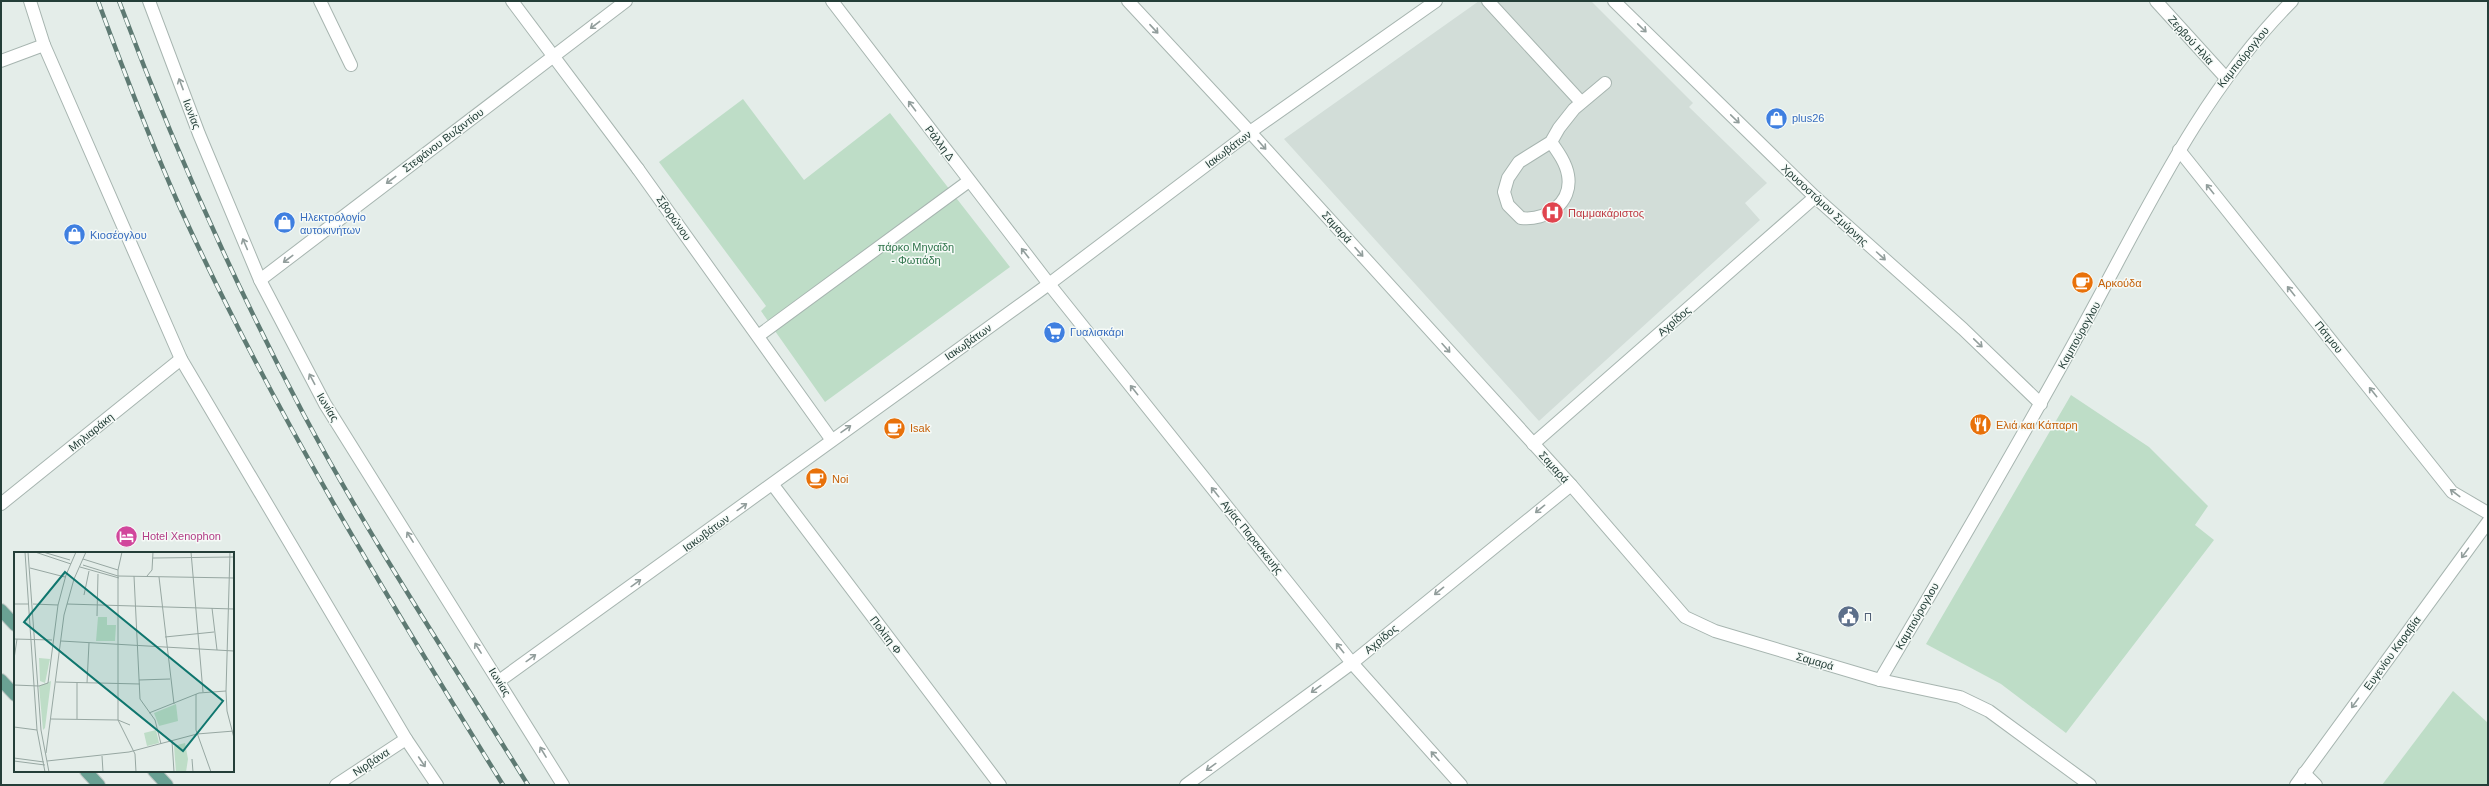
<svg xmlns="http://www.w3.org/2000/svg" width="2489" height="786" font-family="Arial,sans-serif">
<style>
.built{fill:#d2ddd8}
.green{fill:#beddc7}
.lines{fill:none;stroke-linecap:round;stroke-linejoin:round}
.service-casing{stroke:#a7b5b0;stroke-width:14}
.pedestrian-casing{stroke:#a7b5b0;stroke-width:14}
.minor-casing{stroke:#a7b5b0;stroke-width:14}
.tertiary-casing{stroke:#a7b5b0;stroke-width:14}
.primary-casing{stroke:#c2c9c7;stroke-width:14}
.service{stroke:#fff;stroke-width:12}
.pedestrian{stroke:#fff;stroke-width:12}
.minor{stroke:#fff;stroke-width:12}
.tertiary{stroke:#fff;stroke-width:12}
.primary{stroke:#6aa194;stroke-width:12}
.rail-casing{stroke:#5e7a73;stroke-width:4.5}
.rail{stroke:#f5faf7;stroke-width:3;stroke-dasharray:9;stroke-linecap:butt}
.oneway{stroke:#929e9c}
.labels{text-anchor:middle;dominant-baseline:central;stroke-width:3;stroke-linejoin:round;paint-order:stroke}
.street-label{font-size:11px;fill:#243e38;stroke:#f5faf7}
.shop-label{font-size:11px;fill:#366cbe;stroke:#f5faf7;text-anchor:start}
.health-label{font-size:11px;fill:#be3a42;stroke:#f5faf7;text-anchor:start}
.park-label{font-size:11px;fill:#2f744b;stroke:#f5faf7}
.food-label{font-size:11px;fill:#c56008;stroke:#f5faf7;text-anchor:start}
.hotel-label{font-size:11px;fill:#b23c85;stroke:#f5faf7;text-anchor:start}
.service-label{font-size:11px;fill:#4e5e75;stroke:#f5faf7;text-anchor:start}
.inset-road{fill:none;stroke:#97a7a2;stroke-width:1}
.view{fill:#0f766e;fill-opacity:0.15;stroke:#0f766e;stroke-width:2}
.inset-edge{fill:none;stroke:#243e38;stroke-width:2}
</style>
<rect width="100%" height="100%" fill="#e4ede9"/>
<!-- built -->
<path class="built" d="M 1479,1 L 1591,1 L 1693,103 L 1689,107 L 1767,183 L 1745,203 L 1760,220 L 1539,421 L 1284,139 Z"/>
<!-- green -->
<g class="green">
<path d="M 743,99 L 804,180 L 890,113 L 1010,267 L 825,402 L 761,311 L 766,306 L 659,162 Z"/>
<path d="M 2071,395 L 2149,447 L 2208,506 L 2195,525 L 2214,540 L 2066,733 L 2001,684 L 1926,644 Z"/>
<path d="M 2453,691 L 2488,723 L 2488,785 L 2382,785 Z"/>
</g>
<g class="lines">
<defs>
<g id="service">
<path d="M 1488,1 L 1581,102"/>
<path d="M 1551,142 C 1558,152 1566,163 1568,175 C 1573,203 1546,221 1521,218 L 1508,205 L 1504,192 L 1508,178 L 1519,162 L 1551,142 L 1559,128 L 1574,109 L 1605,83"/>
</g>
<g id="pedestrian">
<path d="M 638,169 L 831,439"/>
<path d="M 758,336 L 969,181"/>
</g>
<g id="minor">
<path d="M 30,1 L 44,45 L 181,359 L 406,739 L 437,785"/>
<path d="M 320,1 L 351,65"/>
<path d="M 512,1 L 638,169"/>
<path d="M 832,1 L 1049,284 L 1352,663 L 1461,785"/>
<path d="M 1128,1 L 1250,132 L 1571,485 L 1685,617 L 1715,631 L 1880,680 L 1960,697 L 1989,711 L 2090,785"/>
<path d="M 1614,1 L 1815,197 L 1963,329 L 2041,404"/>
<path d="M 2156,1 L 2226,78"/>
<path d="M 1,61 L 44,45"/>
<path d="M 2179,150 L 2452,492 L 2488,513"/>
<path d="M 260,280 L 626,1"/>
<path d="M 1533,444 L 1815,197"/>
<path d="M 773,485 L 1000,785"/>
<path d="M 1,504 L 181,359"/>
<path d="M 1880,680 C 1948,564 2017,448 2081,330 C 2144,216 2199,94 2292,1"/>
<path d="M 499,681 L 1049,284 L 1250,132 L 1436,1"/>
<path d="M 2304,773 L 2316,785"/>
<path d="M 336,785 L 406,739"/>
<path d="M 1186,785 L 1352,663 L 1571,485"/>
</g>
<g id="tertiary">
<path d="M 149,1 L 199,134 L 260,280 L 325,404 L 563,785"/>
<path d="M 2296,785 L 2488,522"/>
</g>
<g id="primary">
<path d="M 1,610 L 15,625"/>
<path d="M 1,680 L 15,695"/>
<path d="M 86,771 L 99,785"/>
<path d="M 154,771 L 167,785"/>
</g>
</defs>
<!-- service casing -->
<use href="#service" class="service-casing"/>
<!-- pedestrian casing -->
<use href="#pedestrian" class="pedestrian-casing"/>
<!-- minor casing -->
<use href="#minor" class="minor-casing"/>
<!-- tertiary casing -->
<use href="#tertiary" class="tertiary-casing"/>
<!-- primary casing -->
<use href="#primary" class="primary-casing"/>
<!-- service -->
<use href="#service" class="service"/>
<!-- pedestrian -->
<use href="#pedestrian" class="pedestrian"/>
<!-- minor -->
<use href="#minor" class="minor"/>
<!-- tertiary -->
<use href="#tertiary" class="tertiary"/>
<!-- primary -->
<use href="#primary" class="primary"/>
<defs>
<g id="rail">
<path d="M 98,1 C 124,72 151,143 182,212 C 273,411 388,599 503,785"/>
<path d="M 119,1 C 172,143 233,281 304,415 C 372,542 452,663 528,785"/>
</g>
</defs>
<!-- rail casing -->
<use href="#rail" class="rail-casing"/>
<!-- rail -->
<use href="#rail" class="rail"/>
</g>
<!-- one-way arrows -->
<defs><path id="oneway-shaft" d="M-6 0H5M1.5-3L5.5 0L1.5 3" fill="none" stroke-width="1.6" stroke-linecap="round" stroke-linejoin="round"/></defs>
<g class="oneway">
<use href="#oneway-shaft" transform="translate(595 25) rotate(143)"/>
<use href="#oneway-shaft" transform="translate(1642 28) rotate(44)"/>
<use href="#oneway-shaft" transform="translate(1154 29) rotate(47)"/>
<use href="#oneway-shaft" transform="translate(181 84) rotate(-111)"/>
<use href="#oneway-shaft" transform="translate(912 106) rotate(-127)"/>
<use href="#oneway-shaft" transform="translate(1735 119) rotate(44)"/>
<use href="#oneway-shaft" transform="translate(1262 145) rotate(48)"/>
<use href="#oneway-shaft" transform="translate(391 180) rotate(143)"/>
<use href="#oneway-shaft" transform="translate(2210 189) rotate(-129)"/>
<use href="#oneway-shaft" transform="translate(245 244) rotate(-113)"/>
<use href="#oneway-shaft" transform="translate(1359 252) rotate(48)"/>
<use href="#oneway-shaft" transform="translate(1025 253) rotate(-128)"/>
<use href="#oneway-shaft" transform="translate(1881 256) rotate(42)"/>
<use href="#oneway-shaft" transform="translate(288 259) rotate(143)"/>
<use href="#oneway-shaft" transform="translate(2291 291) rotate(-129)"/>
<use href="#oneway-shaft" transform="translate(1978 343) rotate(44)"/>
<use href="#oneway-shaft" transform="translate(1446 348) rotate(48)"/>
<use href="#oneway-shaft" transform="translate(312 379) rotate(-118)"/>
<use href="#oneway-shaft" transform="translate(1134 390) rotate(-129)"/>
<use href="#oneway-shaft" transform="translate(2373 392) rotate(-129)"/>
<use href="#oneway-shaft" transform="translate(846 429) rotate(-35)"/>
<use href="#oneway-shaft" transform="translate(1215 492) rotate(-129)"/>
<use href="#oneway-shaft" transform="translate(2455 493) rotate(-143)"/>
<use href="#oneway-shaft" transform="translate(742 507) rotate(-36)"/>
<use href="#oneway-shaft" transform="translate(1540 509) rotate(141)"/>
<use href="#oneway-shaft" transform="translate(410 537) rotate(-122)"/>
<use href="#oneway-shaft" transform="translate(2465 553) rotate(126)"/>
<use href="#oneway-shaft" transform="translate(636 583) rotate(-36)"/>
<use href="#oneway-shaft" transform="translate(1439 591) rotate(141)"/>
<use href="#oneway-shaft" transform="translate(478 648) rotate(-122)"/>
<use href="#oneway-shaft" transform="translate(1340 648) rotate(-129)"/>
<use href="#oneway-shaft" transform="translate(531 658) rotate(-36)"/>
<use href="#oneway-shaft" transform="translate(1316 689) rotate(144)"/>
<use href="#oneway-shaft" transform="translate(2355 703) rotate(126)"/>
<use href="#oneway-shaft" transform="translate(543 752) rotate(-121)"/>
<use href="#oneway-shaft" transform="translate(1435 756) rotate(-132)"/>
<use href="#oneway-shaft" transform="translate(422 762) rotate(56)"/>
<use href="#oneway-shaft" transform="translate(1211 767) rotate(144)"/>
</g>
<!-- icons -->
<defs>
<symbol id="shop-disc" viewBox="-11 -11 22 22"><circle r="9.5" fill="#3f7fe0" stroke="#f5faf7"/><path d="M-5-2.5h2.3a2.7 3.5 0 0 1 5.4 0H5L5.5 6h-11ZM-1.5-2.5h3a1.5 2.3 0 0 0-3 0Z" fill="#fff"/></symbol>
<symbol id="hospital-disc" viewBox="-11 -11 22 22"><circle r="9.5" fill="#e0444e" stroke="#f5faf7"/><path d="M-5-5h3v3.5h4V-5h3V5h-3V1.5h-4V5h-3Z" fill="#fff"/></symbol>
<symbol id="cafe-disc" viewBox="-11 -11 22 22"><circle r="9.5" fill="#e8710a" stroke="#f5faf7"/><path d="M-5.5-4.5H6V0H3Q3 3.5 0 3.5H-2.5Q-5.5 3.5-5.5 0ZM3-3.2v2h1.7v-2ZM-6 4.5H4V6H-6Z" fill="#fff"/></symbol>
<symbol id="supermarket-disc" viewBox="-11 -11 22 22"><circle r="9.5" fill="#3f7fe0" stroke="#f5faf7"/><path d="M-6-5.5h2.5l.6 2H6L4.5 2H-2.5L-4.4-4H-6ZM-1.5 3.2a1.3 1.3 0 1 0 .1 0ZM3 3.2a1.3 1.3 0 1 0 .1 0Z" fill="#fff"/></symbol>
<symbol id="restaurant-disc" viewBox="-11 -11 22 22"><circle r="9.5" fill="#e8710a" stroke="#f5faf7"/><path d="M-5-6h1v4h1v-4h1v4h1v-4h1v5L-1.5 .5V6h-2V.5L-5-1ZM5-6V6H3V1.5H1.5Q1.5-4 5-6Z" fill="#fff"/></symbol>
<symbol id="hotel-disc" viewBox="-11 -11 22 22"><circle r="9.5" fill="#d1479c" stroke="#f5faf7"/><path d="M-6-4.5h1.5V1H6V5H4.5V3h-9V5H-6ZM-4 0a1.8 1.8 0 1 1 3.6 0ZM.5 0V-2.5h3Q6-2.5 6 0Z" fill="#fff"/></symbol>
<symbol id="civic-disc" viewBox="-11 -11 22 22"><circle r="9.5" fill="#5c6f8a" stroke="#f5faf7"/><path d="M-.6-6.5H3V-4.5H.6V-3L4-1V1h2V6H-6V1h2V-1L-.6-3ZM-1.2 2.5V6h2.4V2.5Z" fill="#fff"/></symbol>
</defs>
<g fill-rule="evenodd">
<use href="#shop-disc" x="1764" y="106" width="25" height="25"/>
<use href="#hospital-disc" x="1540" y="200" width="25" height="25"/>
<use href="#shop-disc" x="272" y="210" width="25" height="25"/>
<use href="#shop-disc" x="62" y="222" width="25" height="25"/>
<use href="#cafe-disc" x="2070" y="270" width="25" height="25"/>
<use href="#supermarket-disc" x="1042" y="320" width="25" height="25"/>
<use href="#restaurant-disc" x="1968" y="412" width="25" height="25"/>
<use href="#cafe-disc" x="882" y="416" width="25" height="25"/>
<use href="#cafe-disc" x="804" y="466" width="25" height="25"/>
<use href="#hotel-disc" x="114" y="524" width="25" height="25"/>
<use href="#civic-disc" x="1836" y="604" width="25" height="25"/>
</g>
<g class="labels">
<!-- street labels -->
<g class="street-label">
<text transform="translate(2191 40) rotate(48)">Ζερβού Ηλία</text>
<text transform="translate(2243 57) rotate(-51)">Καμπούρογλου</text>
<text transform="translate(192 114) rotate(69)">Ιωνίας</text>
<text transform="translate(443 140) rotate(-37)">Στεφάνου Βυζαντίου</text>
<text transform="translate(940 143) rotate(53)">Ράλλη Δ</text>
<text transform="translate(1228 149) rotate(-37)">Ιακωβάτων</text>
<text transform="translate(1825 205) rotate(43)">Χρυσοστόμου Σμύρνης</text>
<text transform="translate(674 218) rotate(55)">Σβορώνου</text>
<text transform="translate(1337 227) rotate(48)">Σαμαρά</text>
<text transform="translate(1674 321) rotate(-41)">Αχρίδος</text>
<text transform="translate(2079 335) rotate(-61)">Καμπούρογλου</text>
<text transform="translate(2329 337) rotate(51)">Πάτμου</text>
<text transform="translate(968 342) rotate(-35)">Ιακωβάτων</text>
<text transform="translate(328 407) rotate(59)">Ιωνίας</text>
<text transform="translate(91 432) rotate(-39)">Μηλιαράκη</text>
<text transform="translate(1554 467) rotate(48)">Σαμαρά</text>
<text transform="translate(706 533) rotate(-36)">Ιακωβάτων</text>
<text transform="translate(1252 537) rotate(51)">Αγίας Παρασκευής</text>
<text transform="translate(1917 616) rotate(-60)">Καμπούρογλου</text>
<text transform="translate(886 635) rotate(53)">Πολίτη Φ</text>
<text transform="translate(1381 639) rotate(-39)">Αχρίδος</text>
<text transform="translate(2392 653) rotate(-54)">Ευγενίου Καραβία</text>
<text transform="translate(1815 661) rotate(16)">Σαμαρά</text>
<text transform="translate(500 682) rotate(58)">Ιωνίας</text>
<text transform="translate(371 762) rotate(-33)">Νιρβάνα</text>
</g>
<!-- shop labels -->
<g class="shop-label">
<text x="1792" y="118">plus26</text>
<text x="300" y="217">Ηλεκτρολογίο<tspan x="300" dy="13">αυτοκινήτων</tspan></text>
<text x="90" y="235">Κιοσέογλου</text>
<text x="1070" y="332">Γυαλισκάρι</text>
</g>
<!-- health labels -->
<g class="health-label">
<text x="1568" y="213">Παμμακάριστος</text>
</g>
<!-- park labels -->
<g class="park-label">
<text x="916" y="247">πάρκο Μηναΐδη<tspan x="916" dy="13">- Φωτιάδη</tspan></text>
</g>
<!-- food labels -->
<g class="food-label">
<text x="2098" y="283">Αρκούδα</text>
<text x="1996" y="425">Ελιά και Κάπαρη</text>
<text x="910" y="428">Isak</text>
<text x="832" y="479">Noi</text>
</g>
<!-- hotel labels -->
<g class="hotel-label">
<text x="142" y="536">Hotel Xenophon</text>
</g>
<!-- service labels -->
<g class="service-label">
<text x="1864" y="617">Π</text>
</g>
</g>
<!-- overview -->
<g transform="translate(14 552)">
<rect width="220" height="220" fill="#e4ede9"/>
<path d="M 84,65 L 93,65 L 93,73 L 102,73 L 101,89 L 82,89 ZM 25,106 L 36,107 L 31,131 L 26,129 ZM 37,129 L 31,176 L 29,178 L 25,134 ZM 162,152 L 164,169 L 145,174 L 140,161 ZM 142,178 L 145,191 L 133,194 L 130,181 ZM 171,191 L 174,207 L 172,220 L 162,220 L 160,194 Z" fill="#beddc7"/>
<path class="inset-road" d="M 11,0 L 23,178 L 31,220M 14,0 L 27,178 L 35,220M 21,0 L 57,12M 29,0 L 56,8M 108,0 L 104,18 L 104,168 L 121,202 L 122,220M 177,0 L 189,140M 216,0 L 212,139 L 213,159 L 220,186M 139,6 L 220,5M 69,7 L 104,18M 69,13 L 104,24 L 220,26M 66,15 L 105,26M 16,16 L 51,25M 120,24 L 126,147 L 141,168 L 147,192M 133,24 L 138,18 L 139,0M 145,25 L 160,152M 70,43 L 75,19M 0,52 L 15,52M 19,52 L 44,53M 53,52 L 220,57M 198,56 L 203,98M 83,64 L 84,22M 151,85 L 200,80M 0,87 L 38,88M 47,89 L 220,99M 0,107 L 3,87M 125,128 L 156,127M 42,130 L 126,132M 73,131 L 75,91M 0,133 L 25,134 L 34,131 L 44,53 L 52,23 L 62,0M 182,142 L 182,178 L 197,220M 135,161 L 185,141 L 212,139M 37,167 L 104,168 L 116,173M 63,167 L 63,131M 0,175 L 23,178M 158,189 L 160,220M 32,201 L 50,63 L 60,27 L 72,0M 88,204 L 89,220M 0,206 L 30,210M 178,207 L 179,220M 0,209 L 31,213M 33,209 L 115,200 L 183,182 L 220,179"/>
<path class="view" d="M 51,20 L 209,149 L 169,199 L 10,70 Z"/>
<rect width="220" height="220" class="inset-edge"/>
</g>
<!-- border -->
<rect width="2489" height="786" fill="none" stroke="#243e38" stroke-width="4"/>
</svg>
